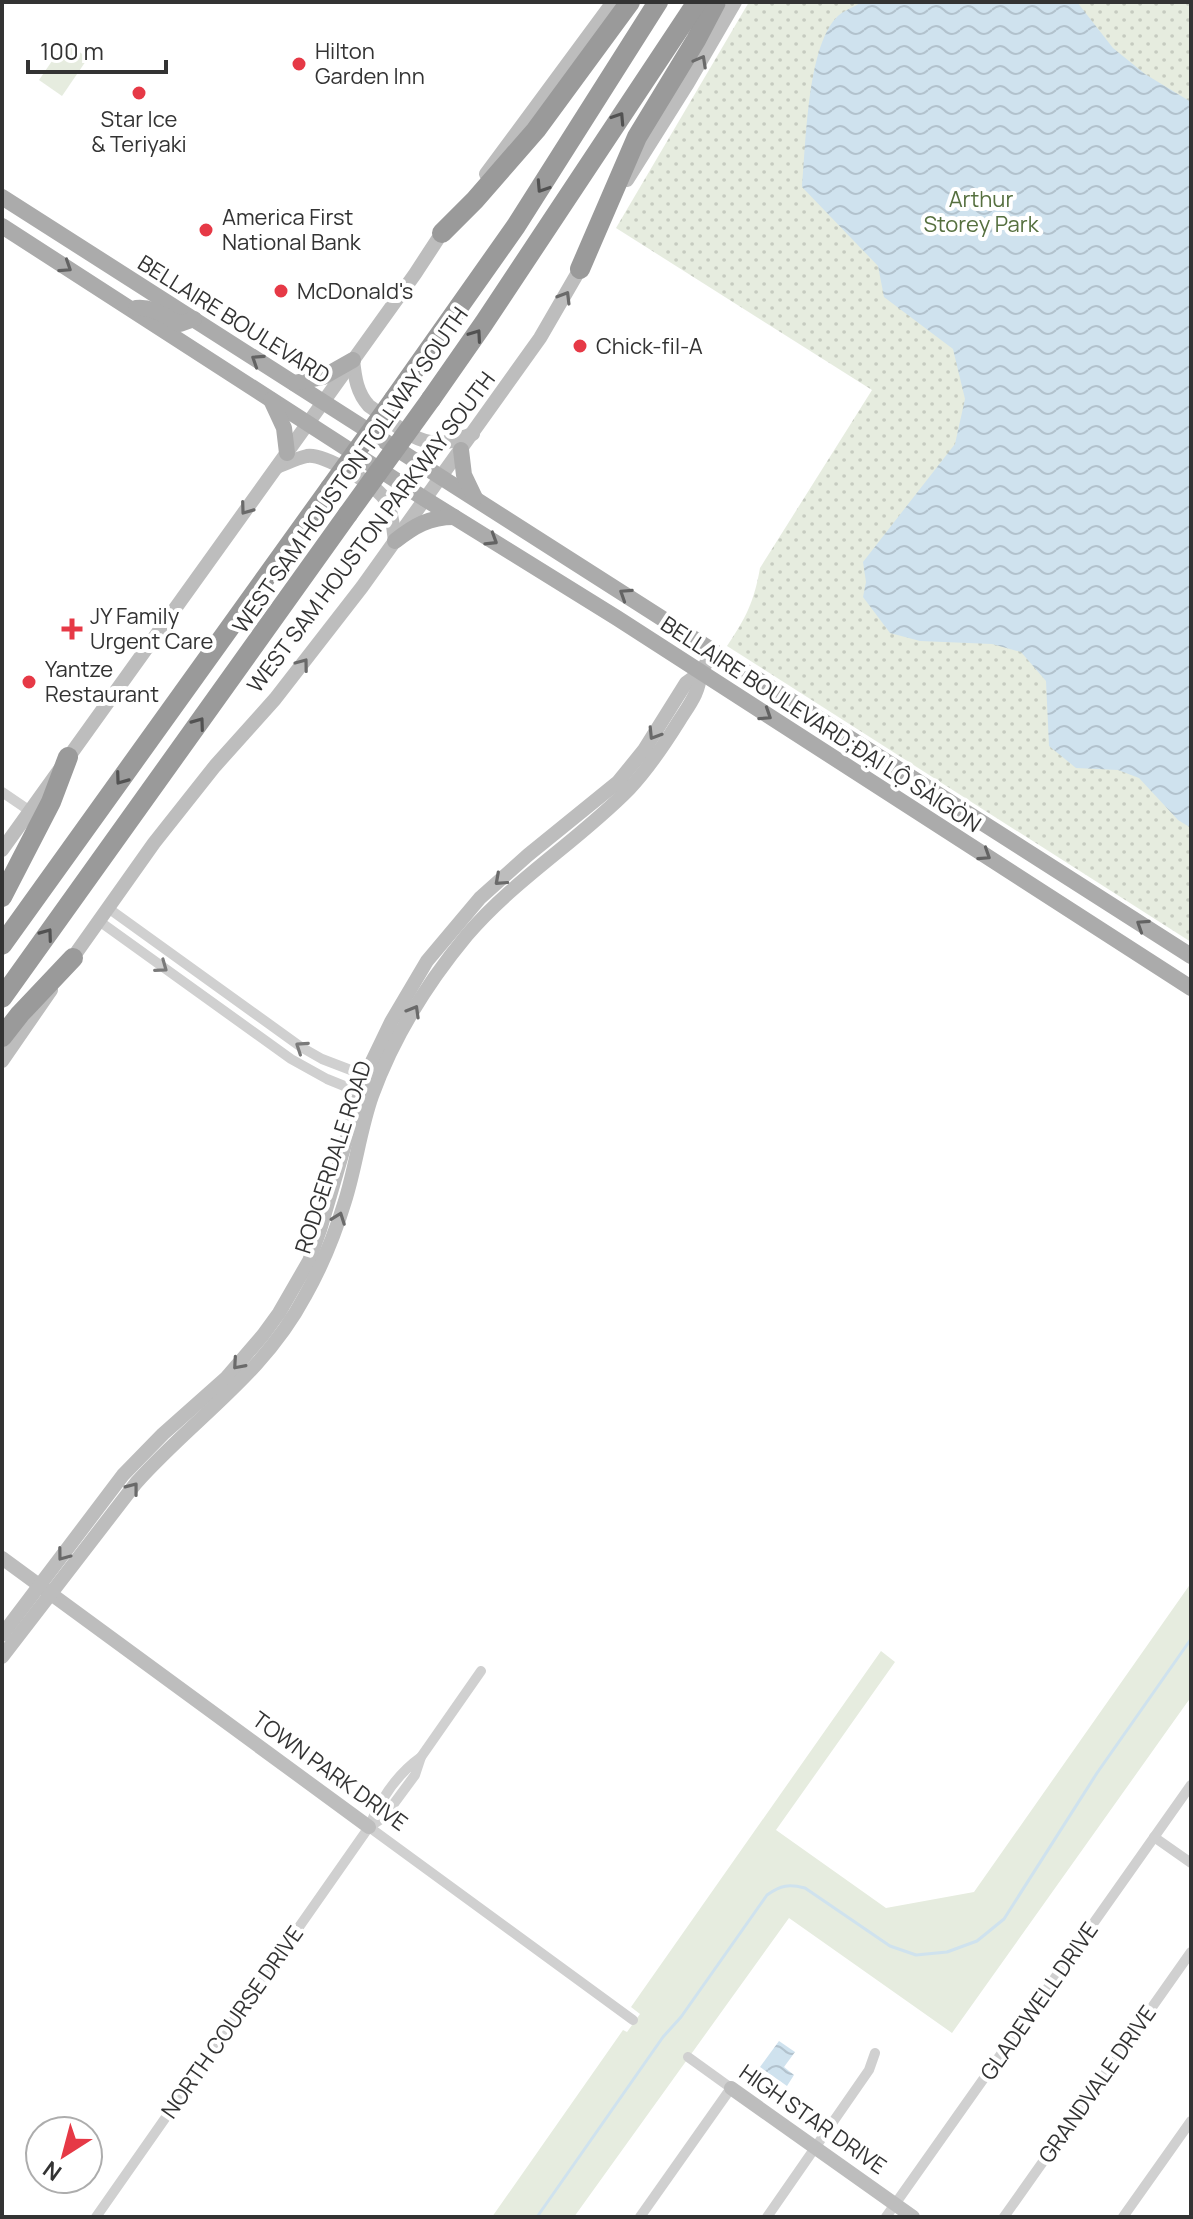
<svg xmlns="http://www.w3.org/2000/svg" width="1193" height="2219" font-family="Manrope,sans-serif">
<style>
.grass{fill:#e6ecdf}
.park{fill:url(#park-dots)}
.water{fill:url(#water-waves)}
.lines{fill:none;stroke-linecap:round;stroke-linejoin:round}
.stream{stroke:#cfe2ee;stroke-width:3}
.street{stroke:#d0d0d0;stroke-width:10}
.secondary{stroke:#bdbdbd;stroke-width:14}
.primary{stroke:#ababab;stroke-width:16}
.highway{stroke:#9a9a9a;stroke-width:20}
.highway-bridge{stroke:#9a9a9a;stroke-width:20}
.oneway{stroke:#6a6a6a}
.oneway2{stroke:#525252}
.oneway3{stroke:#636363}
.oneway4{stroke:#7a7a7a}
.poi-dot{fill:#e63946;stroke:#fff;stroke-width:3}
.labels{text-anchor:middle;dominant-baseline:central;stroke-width:8;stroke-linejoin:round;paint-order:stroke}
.poi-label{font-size:22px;fill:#333;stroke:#fff;text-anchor:start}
.park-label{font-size:22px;fill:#56703f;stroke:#fff}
.street-label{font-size:22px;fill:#333;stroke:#fff}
</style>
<defs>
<pattern id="park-dots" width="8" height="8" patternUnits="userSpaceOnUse" patternTransform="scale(2)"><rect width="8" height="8" fill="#e6ecdf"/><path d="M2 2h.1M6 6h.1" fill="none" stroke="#c6cbc0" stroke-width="1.8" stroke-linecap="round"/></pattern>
<pattern id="water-waves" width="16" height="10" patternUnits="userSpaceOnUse" patternTransform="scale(2)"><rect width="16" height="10" fill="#cfe2ee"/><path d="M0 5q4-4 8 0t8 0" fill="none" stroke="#b2c2cd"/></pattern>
</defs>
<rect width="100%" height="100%" fill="#fff"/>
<!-- grass -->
<g class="grass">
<path d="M 65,42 L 88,58 L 62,96 L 39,80 Z"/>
<path d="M 1191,1583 L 1191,1697 L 952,2033 L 789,1918 L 574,2217 L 492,2217 L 623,2030 L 627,2032 L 640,2014 L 631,2007 L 881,1651 L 895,1662 L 776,1830 L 886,1908 L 974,1892 Z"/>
</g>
<!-- park -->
<path class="park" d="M 749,2 L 1191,2 L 1191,942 L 727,646 C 746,618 754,602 760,568 L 872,390 L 616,228 Z"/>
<!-- water -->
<g class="water">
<path d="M 862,2 L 1077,2 L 1113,48 L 1145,74 L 1191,102 L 1191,828 L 1178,820 L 1139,778 L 1118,770 L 1076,768 L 1049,746 L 1046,681 L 1021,652 L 992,644 L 920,641 L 890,633 L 863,597 L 866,582 L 863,562 L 955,444 L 965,399 L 953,349 L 884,297 L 878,266 L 802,187 C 806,144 807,49 836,18 C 842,11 854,7 862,2 Z"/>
<path d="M 779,2041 L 795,2052 L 784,2067 L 794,2075 L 787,2086 L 760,2067 Z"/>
</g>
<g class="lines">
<!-- stream -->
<path class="stream" d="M 537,2217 L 663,2037 L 681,2017 L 767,1895 C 781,1885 789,1884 805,1888 L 890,1946 L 916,1955 L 947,1952 L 977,1941 L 1004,1919 L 1097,1773 L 1191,1639"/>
<!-- street -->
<g class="street">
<path d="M 2,792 L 30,811"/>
<path d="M 108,908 L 301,1047 L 322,1059 L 369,1077"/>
<path d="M 99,921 L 291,1059 L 327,1079 L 364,1094"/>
<path d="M 369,1827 L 633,2020"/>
<path d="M 369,1827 L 384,1817 L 415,1775 L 421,1757 L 481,1671"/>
<path d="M 1154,1837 L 1191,1863"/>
<path d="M 96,2217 L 369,1827 C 380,1800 397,1774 421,1757"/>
<path d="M 640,2217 L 731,2088 L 688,2057"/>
<path d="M 767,2217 L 869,2070 L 875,2053"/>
<path d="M 886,2217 L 1191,1785"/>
<path d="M 1004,2217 L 1191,1952"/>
<path d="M 1123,2217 L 1191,2121"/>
</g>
<!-- secondary -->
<g class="secondary">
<path d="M 486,174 L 613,2"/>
<path d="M 627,180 L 688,83 L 735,2"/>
<path d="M 353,360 C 355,378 357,393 369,406 C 390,420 415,445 442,443 C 452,442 463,437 473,434"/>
<path d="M 277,467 C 287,463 297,458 307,456 C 324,453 374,484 384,498 C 392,509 393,527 395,541"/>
<path d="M 2,850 L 415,274 L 447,225"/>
<path d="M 69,963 L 154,843 L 215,766 L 275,699 L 362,587 L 540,338 L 584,262"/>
<path d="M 2,1061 L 51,990"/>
<path d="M 2,1558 L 369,1827"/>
<path d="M 2,1635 L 123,1475 L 163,1434 L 226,1378 L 263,1335 L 279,1313 L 309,1261 L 320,1230 L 365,1076 L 391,1022 L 427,961 L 480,898 L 528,855 L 618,782 L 644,750 L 686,683 L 700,673 L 714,651"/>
<path d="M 2,1657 L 136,1483 C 194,1418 263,1375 305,1296 C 322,1266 335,1234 345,1201 C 356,1166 360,1130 372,1096 C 393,1038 428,982 467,935 C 515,879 578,841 629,789 C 648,769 664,745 679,721 C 689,705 700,692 700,673"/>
<path d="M 731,2088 L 913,2217"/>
</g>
<!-- primary -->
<g class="primary">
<path d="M 2,197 L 1191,956"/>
<path d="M 2,226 L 425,499 L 617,618 L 1191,988"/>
<path d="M 136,308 C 152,306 166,317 180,324 L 194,319"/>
<path d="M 294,383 L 323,377 L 353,360"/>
<path d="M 271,400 L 284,428 L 287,453"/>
<path d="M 461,450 L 464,475 L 475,498"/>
<path d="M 395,541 C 414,526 429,517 454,517"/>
</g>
<!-- highway -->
<g class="highway">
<path d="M 442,233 L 475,200 L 536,130 L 630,2"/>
<path d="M 580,269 L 637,137 L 696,40 L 716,2"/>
<path d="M 394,399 L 516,226 L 658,2"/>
<path d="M 431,399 L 484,323 L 697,2"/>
<path d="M 2,897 L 51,802 L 68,757"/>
<path d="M 2,945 L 330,488"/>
<path d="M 2,998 L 348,514"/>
<path d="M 2,1037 L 20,1014 L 73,958"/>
</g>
<!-- highway-bridge -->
<g class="highway-bridge">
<path d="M 330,488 L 394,399"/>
<path d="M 348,514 L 431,399"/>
</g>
</g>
<!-- one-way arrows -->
<defs><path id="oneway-chevron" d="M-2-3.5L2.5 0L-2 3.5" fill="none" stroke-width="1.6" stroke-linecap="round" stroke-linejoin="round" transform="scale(2)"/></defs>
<g class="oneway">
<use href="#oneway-chevron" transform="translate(701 61) rotate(-61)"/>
<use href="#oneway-chevron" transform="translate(565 297) rotate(-59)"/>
<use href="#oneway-chevron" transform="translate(246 509) rotate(126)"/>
<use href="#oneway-chevron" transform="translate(303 664) rotate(-53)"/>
<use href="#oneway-chevron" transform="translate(654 734) rotate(122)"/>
<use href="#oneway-chevron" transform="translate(500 880) rotate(138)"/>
<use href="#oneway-chevron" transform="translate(414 1011) rotate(-60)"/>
<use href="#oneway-chevron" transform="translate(339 1218) rotate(-70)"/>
<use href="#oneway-chevron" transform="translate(238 1364) rotate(131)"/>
<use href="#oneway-chevron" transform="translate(133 1488) rotate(-52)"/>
<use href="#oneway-chevron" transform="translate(63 1555) rotate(127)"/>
</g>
<g class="oneway2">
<use href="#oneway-chevron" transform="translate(619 118) rotate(-57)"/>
<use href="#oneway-chevron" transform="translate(542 187) rotate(123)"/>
<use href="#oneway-chevron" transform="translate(476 335) rotate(-55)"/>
<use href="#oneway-chevron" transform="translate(199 723) rotate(-54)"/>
<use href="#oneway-chevron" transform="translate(121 779) rotate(126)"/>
<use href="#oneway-chevron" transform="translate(47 934) rotate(-54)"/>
</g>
<g class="oneway3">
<use href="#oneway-chevron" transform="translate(66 267) rotate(33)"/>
<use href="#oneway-chevron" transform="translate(257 360) rotate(-147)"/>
<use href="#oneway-chevron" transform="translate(492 540) rotate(32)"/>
<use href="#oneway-chevron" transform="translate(625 594) rotate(-147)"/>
<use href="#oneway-chevron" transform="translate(766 715) rotate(33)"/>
<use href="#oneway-chevron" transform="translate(985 855) rotate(33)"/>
<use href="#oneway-chevron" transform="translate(1142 925) rotate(-147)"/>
</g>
<g class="oneway4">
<use href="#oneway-chevron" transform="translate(162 967) rotate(36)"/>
<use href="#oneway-chevron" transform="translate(301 1047) rotate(-146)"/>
</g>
<!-- markers -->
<g class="poi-dot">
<circle cx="299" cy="64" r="8"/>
<circle cx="139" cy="93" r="8"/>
<circle cx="206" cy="230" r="8"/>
<circle cx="281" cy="291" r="8"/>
<circle cx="580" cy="346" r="8"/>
<path d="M68 617h8v8h8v8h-8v8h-8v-8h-8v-8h8z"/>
<circle cx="29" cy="682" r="8"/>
</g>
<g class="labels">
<!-- poi labels -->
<g class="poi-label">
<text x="315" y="51">Hilton<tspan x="315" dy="25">Garden Inn</tspan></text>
<text x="139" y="119" text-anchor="middle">Star Ice<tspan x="139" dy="25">&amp; Teriyaki</tspan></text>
<text x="222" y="217">America First<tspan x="222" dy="25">National Bank</tspan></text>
<text x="297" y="291">McDonald's</text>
<text x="596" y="346">Chick-fil-A</text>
<text x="90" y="616">JY Family<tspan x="90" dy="25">Urgent Care</tspan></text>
<text x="45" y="669">Yantze<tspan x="45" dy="25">Restaurant</tspan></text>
</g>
<!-- park labels -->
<g class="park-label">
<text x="981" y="199">Arthur<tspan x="981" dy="25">Storey Park</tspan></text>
</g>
<!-- street labels -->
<g class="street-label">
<text transform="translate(234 319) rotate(32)">BELLAIRE BOULEVARD</text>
<text transform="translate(350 470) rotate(-55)">WEST SAM HOUSTON TOLLWAY SOUTH</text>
<text transform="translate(371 532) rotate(-53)">WEST SAM HOUSTON PARKWAY SOUTH</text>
<text transform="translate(821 724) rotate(33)">BELLAIRE BOULEVARD;ĐẠI LỘ SÀIGÒN</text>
<text transform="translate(333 1157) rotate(-72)">RODGERDALE ROAD</text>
<text transform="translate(330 1771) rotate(36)">TOWN PARK DRIVE</text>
<text transform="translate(1039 2001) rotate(-55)">GLADEWELL DRIVE</text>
<text transform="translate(232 2022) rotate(-55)">NORTH COURSE DRIVE</text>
<text transform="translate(1097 2084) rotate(-55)">GRANDVALE DRIVE</text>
<text transform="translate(813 2119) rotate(35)">HIGH STAR DRIVE</text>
</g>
</g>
<!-- border -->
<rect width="1193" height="2219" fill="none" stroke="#333333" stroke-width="8"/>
<!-- north arrow -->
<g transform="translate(64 2155) rotate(216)"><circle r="38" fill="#ffffff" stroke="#adadad" stroke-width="2"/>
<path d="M0-6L14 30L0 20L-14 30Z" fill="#e63946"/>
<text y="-12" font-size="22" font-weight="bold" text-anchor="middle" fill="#333333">N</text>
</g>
<!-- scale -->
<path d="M28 60v12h138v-12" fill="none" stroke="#333333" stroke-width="4"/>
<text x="40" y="60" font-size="24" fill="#333333" stroke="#ffffff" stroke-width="6" paint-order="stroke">100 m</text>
</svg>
